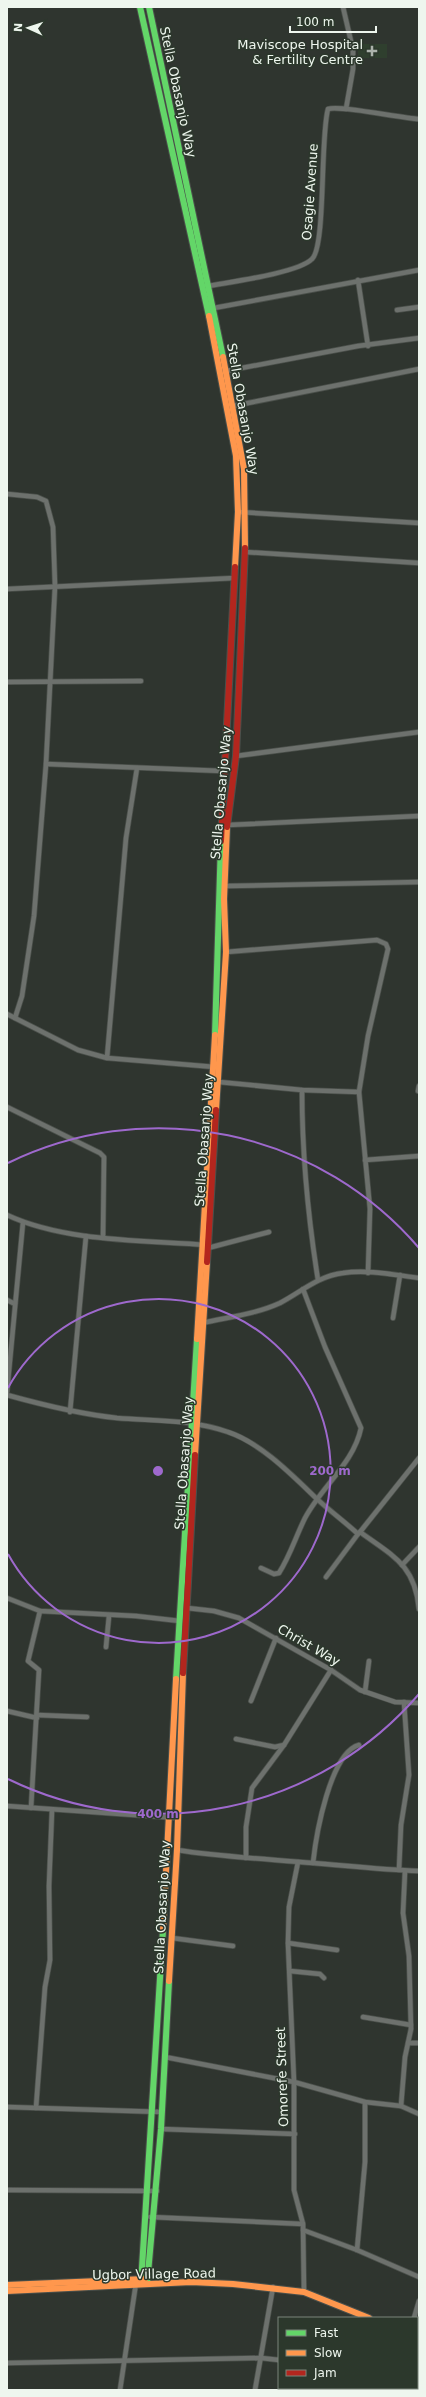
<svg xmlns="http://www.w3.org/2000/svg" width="426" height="2397" font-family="'DejaVu Sans',sans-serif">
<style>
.built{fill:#2f3f2e}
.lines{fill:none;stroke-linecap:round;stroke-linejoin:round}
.street-casing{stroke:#4b504b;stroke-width:6}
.fast-casing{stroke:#4b504b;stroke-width:8}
.slow-casing{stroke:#4b504b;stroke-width:8}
.jam-casing{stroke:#4b504b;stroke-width:8}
.street{stroke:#6d716d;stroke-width:4.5}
.fast{stroke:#63d668;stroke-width:6}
.slow{stroke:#ff974d;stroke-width:6}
.jam{stroke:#b3261e;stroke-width:6}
.ring{fill:none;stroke:#9e69cd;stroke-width:2}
.poi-dot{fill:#abb2ab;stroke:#2c382c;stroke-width:1.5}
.labels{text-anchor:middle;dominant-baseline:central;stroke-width:3;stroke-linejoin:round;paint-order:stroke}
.poi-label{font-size:13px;fill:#eef6ee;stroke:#2c382c;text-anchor:end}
.street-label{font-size:13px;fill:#eef6ee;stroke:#2c382c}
.centre{fill:#9e69cd;stroke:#2c382c;stroke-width:2}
.ring-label{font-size:12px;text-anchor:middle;font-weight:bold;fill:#9e69cd;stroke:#2c382c;stroke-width:3;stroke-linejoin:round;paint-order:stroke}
</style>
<rect width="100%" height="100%" fill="#2f352f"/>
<!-- built -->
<rect class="built" x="358" y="44" width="29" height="14"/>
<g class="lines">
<defs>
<g id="street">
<path d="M 343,7 L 353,50 L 353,69 L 346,109"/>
<path d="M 358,280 L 368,346"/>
<path d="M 209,286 C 230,282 298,273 312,259 C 326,246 320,137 328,109 C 340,105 400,118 419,119"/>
<path d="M 214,308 L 419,270"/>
<path d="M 397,310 L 419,307"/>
<path d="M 226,371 L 358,346 L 419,338"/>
<path d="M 233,406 L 419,369"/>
<path d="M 7,494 L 37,497 L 46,501 L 53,527 L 55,586 L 46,764 L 34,916 L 22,996 L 15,1018"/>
<path d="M 238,512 L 419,523"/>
<path d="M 245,552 L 419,563"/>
<path d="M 7,589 L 235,578"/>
<path d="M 7,682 L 141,681"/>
<path d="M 236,756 L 419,732"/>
<path d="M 46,764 L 223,771"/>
<path d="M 227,825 L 419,816"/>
<path d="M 226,886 L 419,882"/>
<path d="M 7,1014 L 78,1050 L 107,1058 L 215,1067"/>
<path d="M 107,1058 L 126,838 L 137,768"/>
<path d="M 219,1082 L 302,1090 L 359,1092 L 368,1036 L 388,949 L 386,944 L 377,940 L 226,952"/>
<path d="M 302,1090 C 302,1153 308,1217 318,1280"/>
<path d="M 418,1091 L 419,1086"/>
<path d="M 359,1092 L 370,1209 L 368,1273"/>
<path d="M 7,1107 L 100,1153 L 104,1157 L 103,1237"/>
<path d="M 365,1160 L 419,1156"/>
<path d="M 7,1215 C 65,1242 143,1240 206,1245"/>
<path d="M 208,1248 L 269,1232"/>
<path d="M 7,1300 L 15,1304"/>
<path d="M 393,1318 L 400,1275"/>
<path d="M 203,1323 C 229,1317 256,1314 280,1303 C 301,1292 318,1276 343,1273 C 367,1269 395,1275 419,1278"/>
<path d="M 7,1392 L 23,1222"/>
<path d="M 7,1395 C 43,1405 79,1414 117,1418 C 154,1421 192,1419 228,1432 C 261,1443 292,1475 317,1499 C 330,1511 345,1522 358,1534 L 360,1532 C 393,1556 415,1565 419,1609"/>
<path d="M 70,1412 L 86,1236"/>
<path d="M 360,1532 L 419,1458"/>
<path d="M 402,1565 L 419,1547"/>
<path d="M 261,1568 L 274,1574 L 279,1573 C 290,1556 296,1536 305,1518 C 321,1487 354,1463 361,1428 L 325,1347 L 303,1289"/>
<path d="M 326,1577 L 358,1534"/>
<path d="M 7,1598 L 40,1611 L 136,1616 L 180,1621"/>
<path d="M 187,1608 L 214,1611 L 239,1618 L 331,1670 L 360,1690 L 395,1702 L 419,1703"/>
<path d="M 106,1647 L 109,1616"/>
<path d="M 365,1692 L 369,1661"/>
<path d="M 251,1701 L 276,1638"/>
<path d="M 7,1711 L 37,1718"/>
<path d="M 37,1715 L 87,1717"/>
<path d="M 236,1739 L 275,1747 L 284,1745"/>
<path d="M 7,1806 L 177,1818"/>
<path d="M 31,1808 L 39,1670 L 28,1661 L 40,1611"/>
<path d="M 177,1850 C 222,1857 267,1859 313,1863 C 349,1866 383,1870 419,1871"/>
<path d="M 246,1858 L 246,1827 L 252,1788 L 284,1745 L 331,1670"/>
<path d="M 298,1862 L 289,1907 L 288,1943 L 294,2082 L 294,2190 L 303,2224 L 304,2292"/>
<path d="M 313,1863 C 316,1835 330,1753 359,1745"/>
<path d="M 399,1870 L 401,1825 L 409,1775 L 404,1702"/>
<path d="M 172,1938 L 233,1946"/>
<path d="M 288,1943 L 337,1950"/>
<path d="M 290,1971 L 320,1974 L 324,1978"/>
<path d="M 363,2017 L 411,2025"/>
<path d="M 408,2043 L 419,2043"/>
<path d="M 165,2057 L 294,2082 L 365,2102 L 401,2106 L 419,2114"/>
<path d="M 401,2106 L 405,2057 L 411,2029 L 409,1956 L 403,1913 L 405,1871"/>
<path d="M 7,2107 L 162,2112"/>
<path d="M 36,2108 L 45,1987 L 50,1960 L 49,1886 L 52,1810"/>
<path d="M 161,2129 L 295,2134"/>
<path d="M 7,2190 L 157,2191"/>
<path d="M 150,2217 L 303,2224"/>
<path d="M 303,2230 L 357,2250 L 419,2277"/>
<path d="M 357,2250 L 365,2162 L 365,2102"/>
<path d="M 414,2318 L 419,2301"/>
<path d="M 7,2363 L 261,2358 L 279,2360"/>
<path d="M 355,2388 L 359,2390"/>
<path d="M 120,2390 L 136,2283"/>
<path d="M 255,2390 L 273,2287"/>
<path d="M 341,2390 L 342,2388"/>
</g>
<g id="fast">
<path d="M 140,7 L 209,316"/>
<path d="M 149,7 L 223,357"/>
<path d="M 215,1035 L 221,841"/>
<path d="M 176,1679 L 197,1339"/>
<path d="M 141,2284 L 163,1930"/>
<path d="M 147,2284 L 161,2129 L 169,1981"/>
</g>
<g id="slow">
<path d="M 209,316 L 236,456 L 238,512 L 235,567"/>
<path d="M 223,357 L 244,469 L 245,548"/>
<path d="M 216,1110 L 226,952 L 224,899 L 227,827"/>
<path d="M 197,1339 L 215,1035"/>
<path d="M 195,1455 L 207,1262"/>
<path d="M 163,1930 L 176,1679"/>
<path d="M 169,1981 L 177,1850 L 183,1673"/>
<path d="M 7,2285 L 145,2279"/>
<path d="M 7,2291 L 191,2282 L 233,2284 L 304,2292 L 369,2318"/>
<path d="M 417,2342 L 419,2343"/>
</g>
<g id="jam">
<path d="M 227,827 L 236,756 L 245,548"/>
<path d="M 221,841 L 235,567"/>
<path d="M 207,1262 L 216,1110"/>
<path d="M 183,1673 L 195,1455"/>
</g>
</defs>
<!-- street casing -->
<use href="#street" class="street-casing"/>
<!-- fast casing -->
<use href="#fast" class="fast-casing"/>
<!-- slow casing -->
<use href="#slow" class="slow-casing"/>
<!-- jam casing -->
<use href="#jam" class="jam-casing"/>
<!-- street -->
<use href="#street" class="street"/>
<!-- fast -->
<use href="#fast" class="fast"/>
<!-- slow -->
<use href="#slow" class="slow"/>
<!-- jam -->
<use href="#jam" class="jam"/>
</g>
<!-- distance rings -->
<g class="ring">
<path d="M8 1388A172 172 0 1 1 8 1554"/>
<path d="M419 1694A343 343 0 0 1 8 1779M8 1163A343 343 0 0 1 419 1248"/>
</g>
<!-- markers -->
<path class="poi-dot" d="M370 45h4v4h4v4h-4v4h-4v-4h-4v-4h4z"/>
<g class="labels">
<!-- poi labels -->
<g class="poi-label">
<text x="363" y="44">Maviscope Hospital<tspan x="363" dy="15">&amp; Fertility Centre</tspan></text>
</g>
<!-- street labels -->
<g class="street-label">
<text transform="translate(178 92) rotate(78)">Stella Obasanjo Way</text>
<text transform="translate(310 192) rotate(-86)">Osagie Avenue</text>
<text transform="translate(243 409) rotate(80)">Stella Obasanjo Way</text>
<text transform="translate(221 793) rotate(-85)">Stella Obasanjo Way</text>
<text transform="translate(204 1140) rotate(-86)">Stella Obasanjo Way</text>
<text transform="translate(184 1463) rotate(-86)">Stella Obasanjo Way</text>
<text transform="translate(309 1645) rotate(30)">Christ Way</text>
<text transform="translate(162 1907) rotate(-87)">Stella Obasanjo Way</text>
<text transform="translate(282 2077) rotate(-92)">Omorefe Street</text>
<text transform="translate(154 2274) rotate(-1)">Ugbor Village Road</text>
</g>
</g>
<circle cx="158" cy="1471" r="6" class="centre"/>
<g class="ring-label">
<text x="330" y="1475">200 m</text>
<text x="158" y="1818">400 m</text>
</g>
<!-- border -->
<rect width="426" height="2397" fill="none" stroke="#eef6ee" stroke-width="16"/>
<!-- legend -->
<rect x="278" y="2317" width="140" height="72" fill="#2c382c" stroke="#7a847a"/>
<rect x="286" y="2330" width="20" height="6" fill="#63d668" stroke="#7a847a"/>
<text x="314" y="2337" font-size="12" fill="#eef6ee">Fast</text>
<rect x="286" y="2350" width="20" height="6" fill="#ff974d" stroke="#7a847a"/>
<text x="314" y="2357" font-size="12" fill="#eef6ee">Slow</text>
<rect x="286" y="2370" width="20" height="6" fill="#b3261e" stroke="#7a847a"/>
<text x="314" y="2377" font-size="12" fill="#eef6ee">Jam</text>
<!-- north arrow -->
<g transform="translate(28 28) rotate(273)" stroke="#2c382c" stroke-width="3" paint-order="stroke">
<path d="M0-3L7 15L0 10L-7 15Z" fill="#eef6ee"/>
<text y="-6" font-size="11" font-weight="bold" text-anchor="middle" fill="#eef6ee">N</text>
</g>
<!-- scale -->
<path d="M290 26v6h86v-6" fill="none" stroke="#eef6ee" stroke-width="2"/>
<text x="296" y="26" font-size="12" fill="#eef6ee" stroke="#2c382c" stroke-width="3" paint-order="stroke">100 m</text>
</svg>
